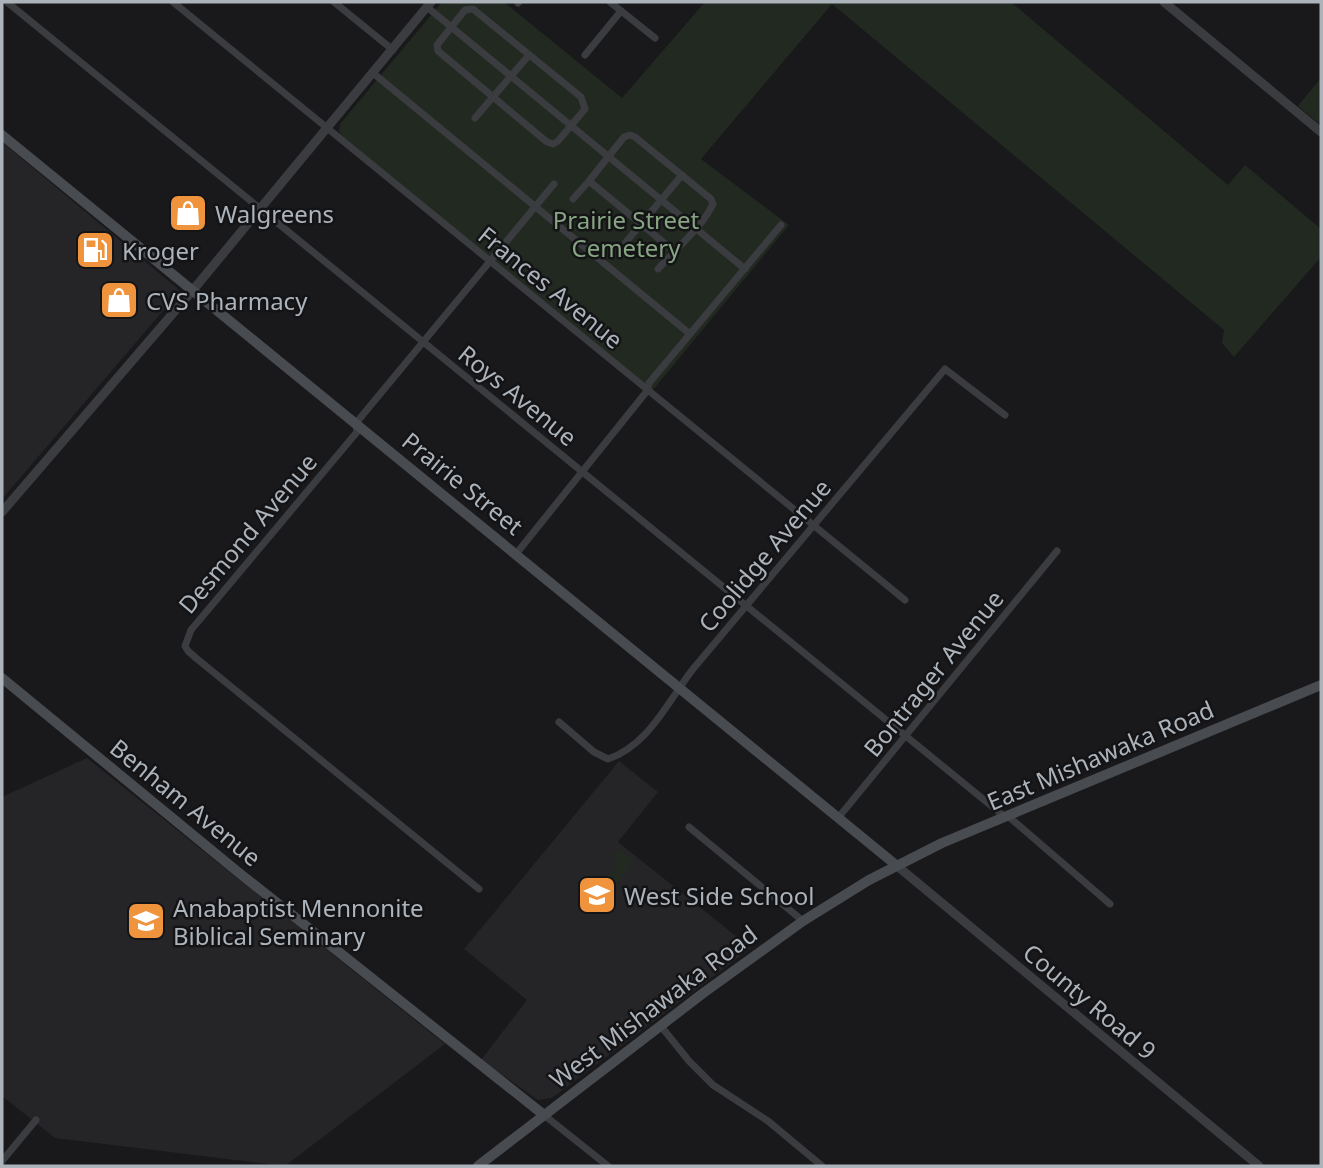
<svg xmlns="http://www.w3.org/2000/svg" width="1323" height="1168" font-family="'Noto Sans',sans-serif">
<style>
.built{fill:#252528}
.green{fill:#212921}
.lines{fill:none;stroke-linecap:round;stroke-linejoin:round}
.minor{stroke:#3a3c40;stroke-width:7}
.tertiary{stroke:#3a3c40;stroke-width:9}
.secondary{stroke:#484b50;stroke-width:10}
.labels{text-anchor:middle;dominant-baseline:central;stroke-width:5;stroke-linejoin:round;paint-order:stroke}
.poi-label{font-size:24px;fill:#acb3ba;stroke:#141416;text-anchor:start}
.park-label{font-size:24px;fill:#87a583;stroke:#141416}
.street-label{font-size:24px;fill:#acb3ba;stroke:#141416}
</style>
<rect width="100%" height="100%" fill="#19191b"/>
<!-- built -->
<g class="built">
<path d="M 2,142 L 178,289 L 179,292 L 2,499 Z"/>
<path d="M 87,758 L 445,1044 L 285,1166 L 55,1138 L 2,1096 L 2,797 Z"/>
<path d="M 619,761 L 658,792 L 618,842 L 751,948 L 552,1098 L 538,1100 L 481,1060 L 527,1000 L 464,949 Z"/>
</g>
<!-- green -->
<g class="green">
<path d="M 442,2 L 504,2 L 622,98 L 705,2 L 1011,2 L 1228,185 L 1245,165 L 1321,229 L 1321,257 L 1234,357 L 1222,343 L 1224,330 L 832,4 L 701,159 L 789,225 L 652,391 L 342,136 L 339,131 L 340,124 Z"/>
<path d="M 1321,78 L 1321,125 L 1298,106 Z"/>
<path d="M 619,849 L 621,849 L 634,862 L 601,903 L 592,895 L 617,863 L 613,856 Z"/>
</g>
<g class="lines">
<!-- minor -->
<g class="minor">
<path d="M 7,2 L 1005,817"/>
<path d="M 173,2 L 905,600"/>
<path d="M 334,2 L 393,50"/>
<path d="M 610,2 L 655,38"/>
<path d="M 518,3 L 519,2"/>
<path d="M 427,7 L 745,269"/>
<path d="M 473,9 L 581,97 L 585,109 L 558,141 L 553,144 L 547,142 L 438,51 L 437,45 L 465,10 Z"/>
<path d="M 585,55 L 621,11"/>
<path d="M 373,73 L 690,334"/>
<path d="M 475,118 L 529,55"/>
<path d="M 573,199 L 589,181"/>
<path d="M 626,242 L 682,175"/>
<path d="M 658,269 C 674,251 703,226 713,204 L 711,199 L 635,137 L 630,135 L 624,137 L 589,181 L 674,251"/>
<path d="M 516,554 L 647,391 L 649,383 L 781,225"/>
<path d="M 559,722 L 594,752 L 608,759 C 649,745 668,701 693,669 L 945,369 L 1005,415"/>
<path d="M 1008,816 L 1110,904"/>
<path d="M 838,818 L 1057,551"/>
<path d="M 689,827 L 803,921"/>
<path d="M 479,889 L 196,658 L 188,651 L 185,646 L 191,630 L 357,432 L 356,423 L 554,184"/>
<path d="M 660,1025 L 689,1061 L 713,1085 L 768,1121 L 822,1166"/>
<path d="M 544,1115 L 608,1166"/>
<path d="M 2,1161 L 36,1120"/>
</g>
<!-- tertiary -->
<g class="tertiary">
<path d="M 1164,2 L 1321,132"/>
<path d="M 2,512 L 193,290 L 431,2"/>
<path d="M 896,865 L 1259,1166"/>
</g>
<!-- secondary -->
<g class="secondary">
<path d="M 2,135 L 896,865"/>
<path d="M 2,678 L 238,872 L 544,1115"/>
<path d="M 478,1166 L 702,994 L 803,921 L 869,880 L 942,843 L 1321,685"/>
</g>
</g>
<!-- icons -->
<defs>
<symbol id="shop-square" viewBox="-11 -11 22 22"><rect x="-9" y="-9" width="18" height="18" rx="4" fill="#ef943d" stroke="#141416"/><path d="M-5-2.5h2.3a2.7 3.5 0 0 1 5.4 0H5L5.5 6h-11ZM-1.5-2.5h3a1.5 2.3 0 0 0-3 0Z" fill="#fff"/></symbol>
<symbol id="fuel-square" viewBox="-11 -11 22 22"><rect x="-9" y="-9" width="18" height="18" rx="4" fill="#ef943d" stroke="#141416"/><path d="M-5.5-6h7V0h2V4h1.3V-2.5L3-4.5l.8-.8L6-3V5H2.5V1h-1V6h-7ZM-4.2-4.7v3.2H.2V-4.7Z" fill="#fff"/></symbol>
<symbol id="school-square" viewBox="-11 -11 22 22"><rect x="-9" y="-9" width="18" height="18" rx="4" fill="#ef943d" stroke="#141416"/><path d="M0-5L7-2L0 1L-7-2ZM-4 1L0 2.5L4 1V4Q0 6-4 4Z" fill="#fff"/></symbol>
<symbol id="university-square" viewBox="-11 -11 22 22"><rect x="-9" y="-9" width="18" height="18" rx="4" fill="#ef943d" stroke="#141416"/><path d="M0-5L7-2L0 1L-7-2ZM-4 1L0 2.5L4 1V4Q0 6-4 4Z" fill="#fff"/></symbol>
</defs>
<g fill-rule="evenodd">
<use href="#shop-square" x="166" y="191" width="44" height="44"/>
<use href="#fuel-square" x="73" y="228" width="44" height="44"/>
<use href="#shop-square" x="97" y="278" width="44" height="44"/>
<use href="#school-square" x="575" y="873" width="44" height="44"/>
<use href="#university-square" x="124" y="899" width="44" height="44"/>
</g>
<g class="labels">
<!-- poi labels -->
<g class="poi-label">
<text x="215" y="213">Walgreens</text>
<text x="122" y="250">Kroger</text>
<text x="146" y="300">CVS Pharmacy</text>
<text x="624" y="895">West Side School</text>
<text x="173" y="907">Anabaptist Mennonite<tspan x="173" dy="28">Biblical Seminary</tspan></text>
</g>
<!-- park labels -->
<g class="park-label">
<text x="626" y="219">Prairie Street<tspan x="626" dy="28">Cemetery</tspan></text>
</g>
<!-- street labels -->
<g class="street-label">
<text transform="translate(551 287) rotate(39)">Frances Avenue</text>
<text transform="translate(518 395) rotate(39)">Roys Avenue</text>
<text transform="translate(463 483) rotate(39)">Prairie Street</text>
<text transform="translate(247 533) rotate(-50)">Desmond Avenue</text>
<text transform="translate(764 555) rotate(-50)">Coolidge Avenue</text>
<text transform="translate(933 673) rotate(-51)">Bontrager Avenue</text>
<text transform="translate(1100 755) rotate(-23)">East Mishawaka Road</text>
<text transform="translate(186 802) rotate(39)">Benham Avenue</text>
<text transform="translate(1090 1001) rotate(40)">County Road 9</text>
<text transform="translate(653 1006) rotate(-37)">West Mishawaka Road</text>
</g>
</g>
<!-- border -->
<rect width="1323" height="1168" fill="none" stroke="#acb3ba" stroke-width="7"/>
</svg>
